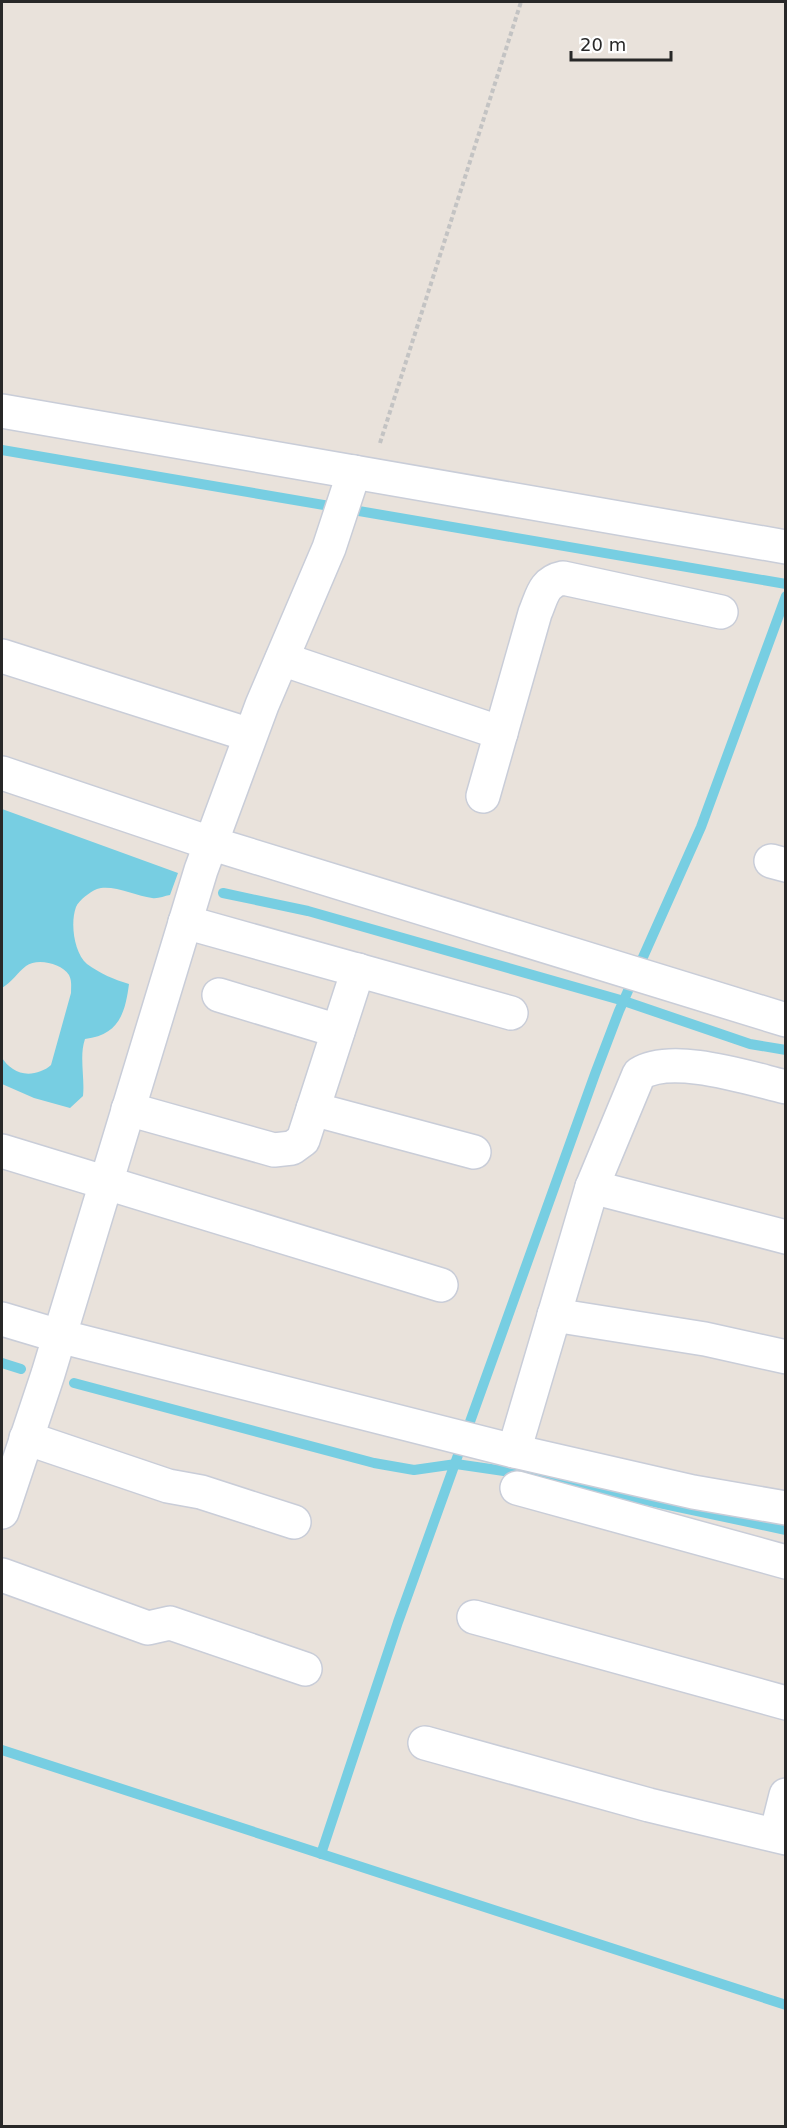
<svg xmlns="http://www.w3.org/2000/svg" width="787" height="2128" font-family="'DejaVu Sans',sans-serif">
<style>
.water{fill:#77cee2}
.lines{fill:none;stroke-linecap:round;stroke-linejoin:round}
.stream{stroke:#77cee2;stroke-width:10}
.minor-casing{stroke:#c9cdd8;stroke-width:36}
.path{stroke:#c3c3c3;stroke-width:4;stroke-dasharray:4.5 3;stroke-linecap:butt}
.minor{stroke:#fff;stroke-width:33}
</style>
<rect width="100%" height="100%" fill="#e9e2db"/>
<!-- water -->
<path class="water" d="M 2,809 L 178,873 L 170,895 C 164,896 158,899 152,898 C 136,896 112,884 97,889 C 90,892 79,900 76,907 C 70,923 74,953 87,964 C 99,973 115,980 129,984 C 125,1015 118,1035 85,1039 C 79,1056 85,1078 83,1096 L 70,1108 L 34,1098 L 2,1084 L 2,1058 C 5,1062 8,1066 13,1069 C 24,1077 41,1074 51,1065 L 71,993 C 71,986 72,981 69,975 C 61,963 37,958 26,966 C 17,973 12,982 2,988 Z"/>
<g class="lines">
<!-- stream -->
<g class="stream">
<path d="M 2,450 L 786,584"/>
<path d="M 223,893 L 308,911 L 624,1001 L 750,1044 L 786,1050"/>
<path d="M 2,1363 L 21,1369"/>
<path d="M 74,1383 L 374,1463 L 414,1470 L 456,1464 L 518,1473 L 786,1530"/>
<path d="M 2,1750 L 786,2005"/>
<path d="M 321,1854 L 398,1622 L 595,1074 L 619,1011 L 701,827 L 786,596"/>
</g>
<defs>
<g id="minor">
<path d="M 2,411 L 786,547"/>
<path d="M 2,656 L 250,735"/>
<path d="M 282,659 L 501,733"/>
<path d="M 2,773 L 210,843 L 786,1020"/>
<path d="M 483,796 L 535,613 C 542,597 543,582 563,578 L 721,612"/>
<path d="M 771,861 L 786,865"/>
<path d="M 185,922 L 511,1013"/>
<path d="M 219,995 L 338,1031"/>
<path d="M 128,1109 L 274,1150 L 292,1148 L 303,1140 L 358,970"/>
<path d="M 313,1109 L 474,1152"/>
<path d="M 2,1151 L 441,1285"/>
<path d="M 592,1187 L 786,1237"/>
<path d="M 554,1315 L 705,1339 L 786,1357"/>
<path d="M 2,1319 L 59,1336 L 514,1451 L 693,1492 L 786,1508"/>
<path d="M 26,1438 L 168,1486 L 201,1492 L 294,1522"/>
<path d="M 514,1451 L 592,1187 L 639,1074 C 672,1053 748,1078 786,1087"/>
<path d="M 517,1488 L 786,1562"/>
<path d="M 2,1512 L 48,1374 L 201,870 L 262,705 L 329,548 L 354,472"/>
<path d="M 2,1575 L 148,1628 L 170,1623 L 305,1669"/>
<path d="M 474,1617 L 786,1703"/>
<path d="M 425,1743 L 649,1805 L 786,1838"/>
<path d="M 776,1835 L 786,1795"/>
</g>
</defs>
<!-- minor casing -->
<use href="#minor" class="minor-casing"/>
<!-- path -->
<path class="path" d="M 380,443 L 521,2"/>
<!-- minor -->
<use href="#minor" class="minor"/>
</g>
<!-- border -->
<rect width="787" height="2128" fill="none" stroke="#282828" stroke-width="6"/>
<!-- scale -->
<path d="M571 51v9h100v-9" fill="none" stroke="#282828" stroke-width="3"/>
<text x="580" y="51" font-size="18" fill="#282828" stroke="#ffffff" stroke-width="4.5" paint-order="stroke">20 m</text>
</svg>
